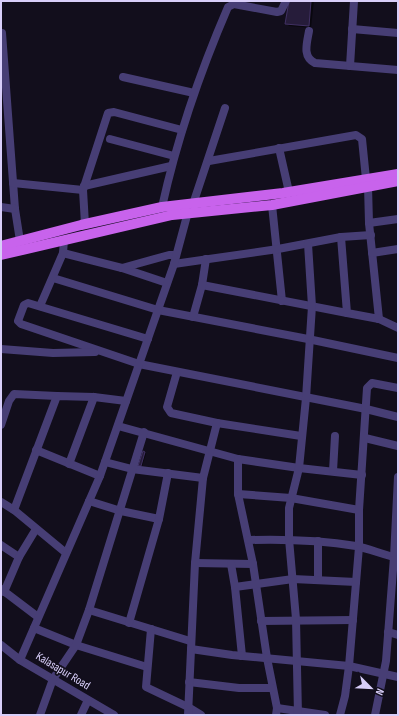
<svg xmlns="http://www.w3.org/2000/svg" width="399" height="716" font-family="'Sofia Sans Condensed',sans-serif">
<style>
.shadow{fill:#0007}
.building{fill:#261c3a;stroke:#413164}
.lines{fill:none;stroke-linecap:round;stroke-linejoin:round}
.minor{stroke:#473e75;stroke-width:8}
.major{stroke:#c863ec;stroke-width:10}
.labels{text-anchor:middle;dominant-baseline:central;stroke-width:3.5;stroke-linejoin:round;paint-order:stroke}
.street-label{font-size:12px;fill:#d8cef9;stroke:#120e1c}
</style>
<rect width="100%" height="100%" fill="#120e1c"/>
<!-- shadow -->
<g class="shadow">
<path d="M 290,1 L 314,1 L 311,28 L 289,26 L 286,23 Z"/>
<path d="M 144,452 L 146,454 L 142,467 L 139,466 Z"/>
</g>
<!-- building -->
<g class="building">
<path d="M 289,1 L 311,1 L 309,26 L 285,24 Z"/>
<path d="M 143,451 L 145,452 L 141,466 L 138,466 Z"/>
</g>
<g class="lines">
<!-- minor -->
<g class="minor">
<path d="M 352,29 L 398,33"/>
<path d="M 309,31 C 307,43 302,57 315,63 L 398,70"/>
<path d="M 2,33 L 15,209 L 20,241"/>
<path d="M 350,66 L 354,1"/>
<path d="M 123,77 L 194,93"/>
<path d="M 110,139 L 174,156"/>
<path d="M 279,148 L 289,192"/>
<path d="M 209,161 L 356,135 L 362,139 L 366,179"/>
<path d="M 13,183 L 83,190"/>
<path d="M 84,186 L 171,166"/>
<path d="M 368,186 L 369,223 L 379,319"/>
<path d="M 193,204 L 225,108"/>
<path d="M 272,205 L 282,301"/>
<path d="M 1,207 L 15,209"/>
<path d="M 162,207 C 177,139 200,72 228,7 L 234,4 L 277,12 L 281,11 L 286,1"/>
<path d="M 369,223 L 398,219"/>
<path d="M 85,224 L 83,190 L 108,113 L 114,112 L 182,130"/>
<path d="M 341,237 L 347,313 L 379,319 L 398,328"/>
<path d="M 63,253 L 122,268 L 167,283"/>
<path d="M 372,253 L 398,249"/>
<path d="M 174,264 L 278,249 L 341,237 L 371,235"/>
<path d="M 122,268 L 169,255 L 176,255"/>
<path d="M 53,278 L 158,310 L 308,339 L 398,358"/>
<path d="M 202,285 L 347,313"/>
<path d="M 40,306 L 63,253 L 64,240"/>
<path d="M 193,317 L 202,285 L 206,259"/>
<path d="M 148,339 L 28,303 L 24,305 L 18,321 L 21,324 L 139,364 L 366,409 L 398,417"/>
<path d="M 1,349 L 53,353 L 95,352"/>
<path d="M 177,372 L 167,407 L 171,413 L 217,423 L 301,436"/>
<path d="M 1,425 L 9,401 L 14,394 L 57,396"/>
<path d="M 118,426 L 238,459 L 299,468 L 362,475"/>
<path d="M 365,438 L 398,446"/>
<path d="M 36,450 L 100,476"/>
<path d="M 238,459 L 238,494 L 253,564 L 267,658 L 277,708 L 276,715"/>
<path d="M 105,462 L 132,469 L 203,478"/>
<path d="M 69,464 L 94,397"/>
<path d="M 333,471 L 335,436"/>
<path d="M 238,494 L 291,498 L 359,510"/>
<path d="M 89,501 L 121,511 L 159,519"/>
<path d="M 1,502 L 14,510 L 66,553"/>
<path d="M 14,510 L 57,396 L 94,397 L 126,401"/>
<path d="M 249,540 C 285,539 320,540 356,546 C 370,549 384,555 398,558"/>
<path d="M 318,541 L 318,579"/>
<path d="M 1,545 L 19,557"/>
<path d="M 195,563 L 253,564"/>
<path d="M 231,564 L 235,587 L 242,656"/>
<path d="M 235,587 L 293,579 L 356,582"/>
<path d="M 1,589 L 38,617"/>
<path d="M 4,592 L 19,557 L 36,529"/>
<path d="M 89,610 L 190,641"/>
<path d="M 261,621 L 353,620"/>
<path d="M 129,623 L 159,519 L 168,473"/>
<path d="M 34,628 L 76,645 L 147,667"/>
<path d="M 151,629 L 146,687 L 188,707 L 201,715"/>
<path d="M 388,632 L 398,635"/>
<path d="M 1,645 L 20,660 L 114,715"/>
<path d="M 191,649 L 232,655 L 349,666 L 398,677"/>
<path d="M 20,660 L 100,476 L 174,264 L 188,212"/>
<path d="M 189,682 L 239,688 L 272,688"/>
<path d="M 277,708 L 325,715"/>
<path d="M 40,715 L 53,679 L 76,645 L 89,610 L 144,432"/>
<path d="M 81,715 L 88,700"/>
<path d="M 188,715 L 195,563 L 203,478 L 217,423"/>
<path d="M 298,715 L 296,619 L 289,539 L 289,508 L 299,468 L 306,398 L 312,306 L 308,244"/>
<path d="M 340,715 L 345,696 L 349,666 L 359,547 L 359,510 L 367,388 L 372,383 L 398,388"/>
<path d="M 375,715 L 386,661 L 394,557 L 398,477"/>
</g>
<!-- major -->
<g class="major">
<path d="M 1,246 L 81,225 L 162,207 L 283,193 L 398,174"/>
<path d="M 1,255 L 172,215 L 272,205 L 398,181"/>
</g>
</g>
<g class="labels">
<!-- street labels -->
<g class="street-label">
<text transform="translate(63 671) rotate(31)">Kalasapur Road</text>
</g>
</g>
<!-- border -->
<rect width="399" height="716" fill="none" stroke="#d8cef9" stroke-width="4"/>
<!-- north arrow -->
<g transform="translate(371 688) rotate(114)" stroke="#120e1c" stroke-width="3" paint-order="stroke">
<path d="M0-3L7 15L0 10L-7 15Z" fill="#d8cef9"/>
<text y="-6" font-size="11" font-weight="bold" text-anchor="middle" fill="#d8cef9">N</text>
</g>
</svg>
